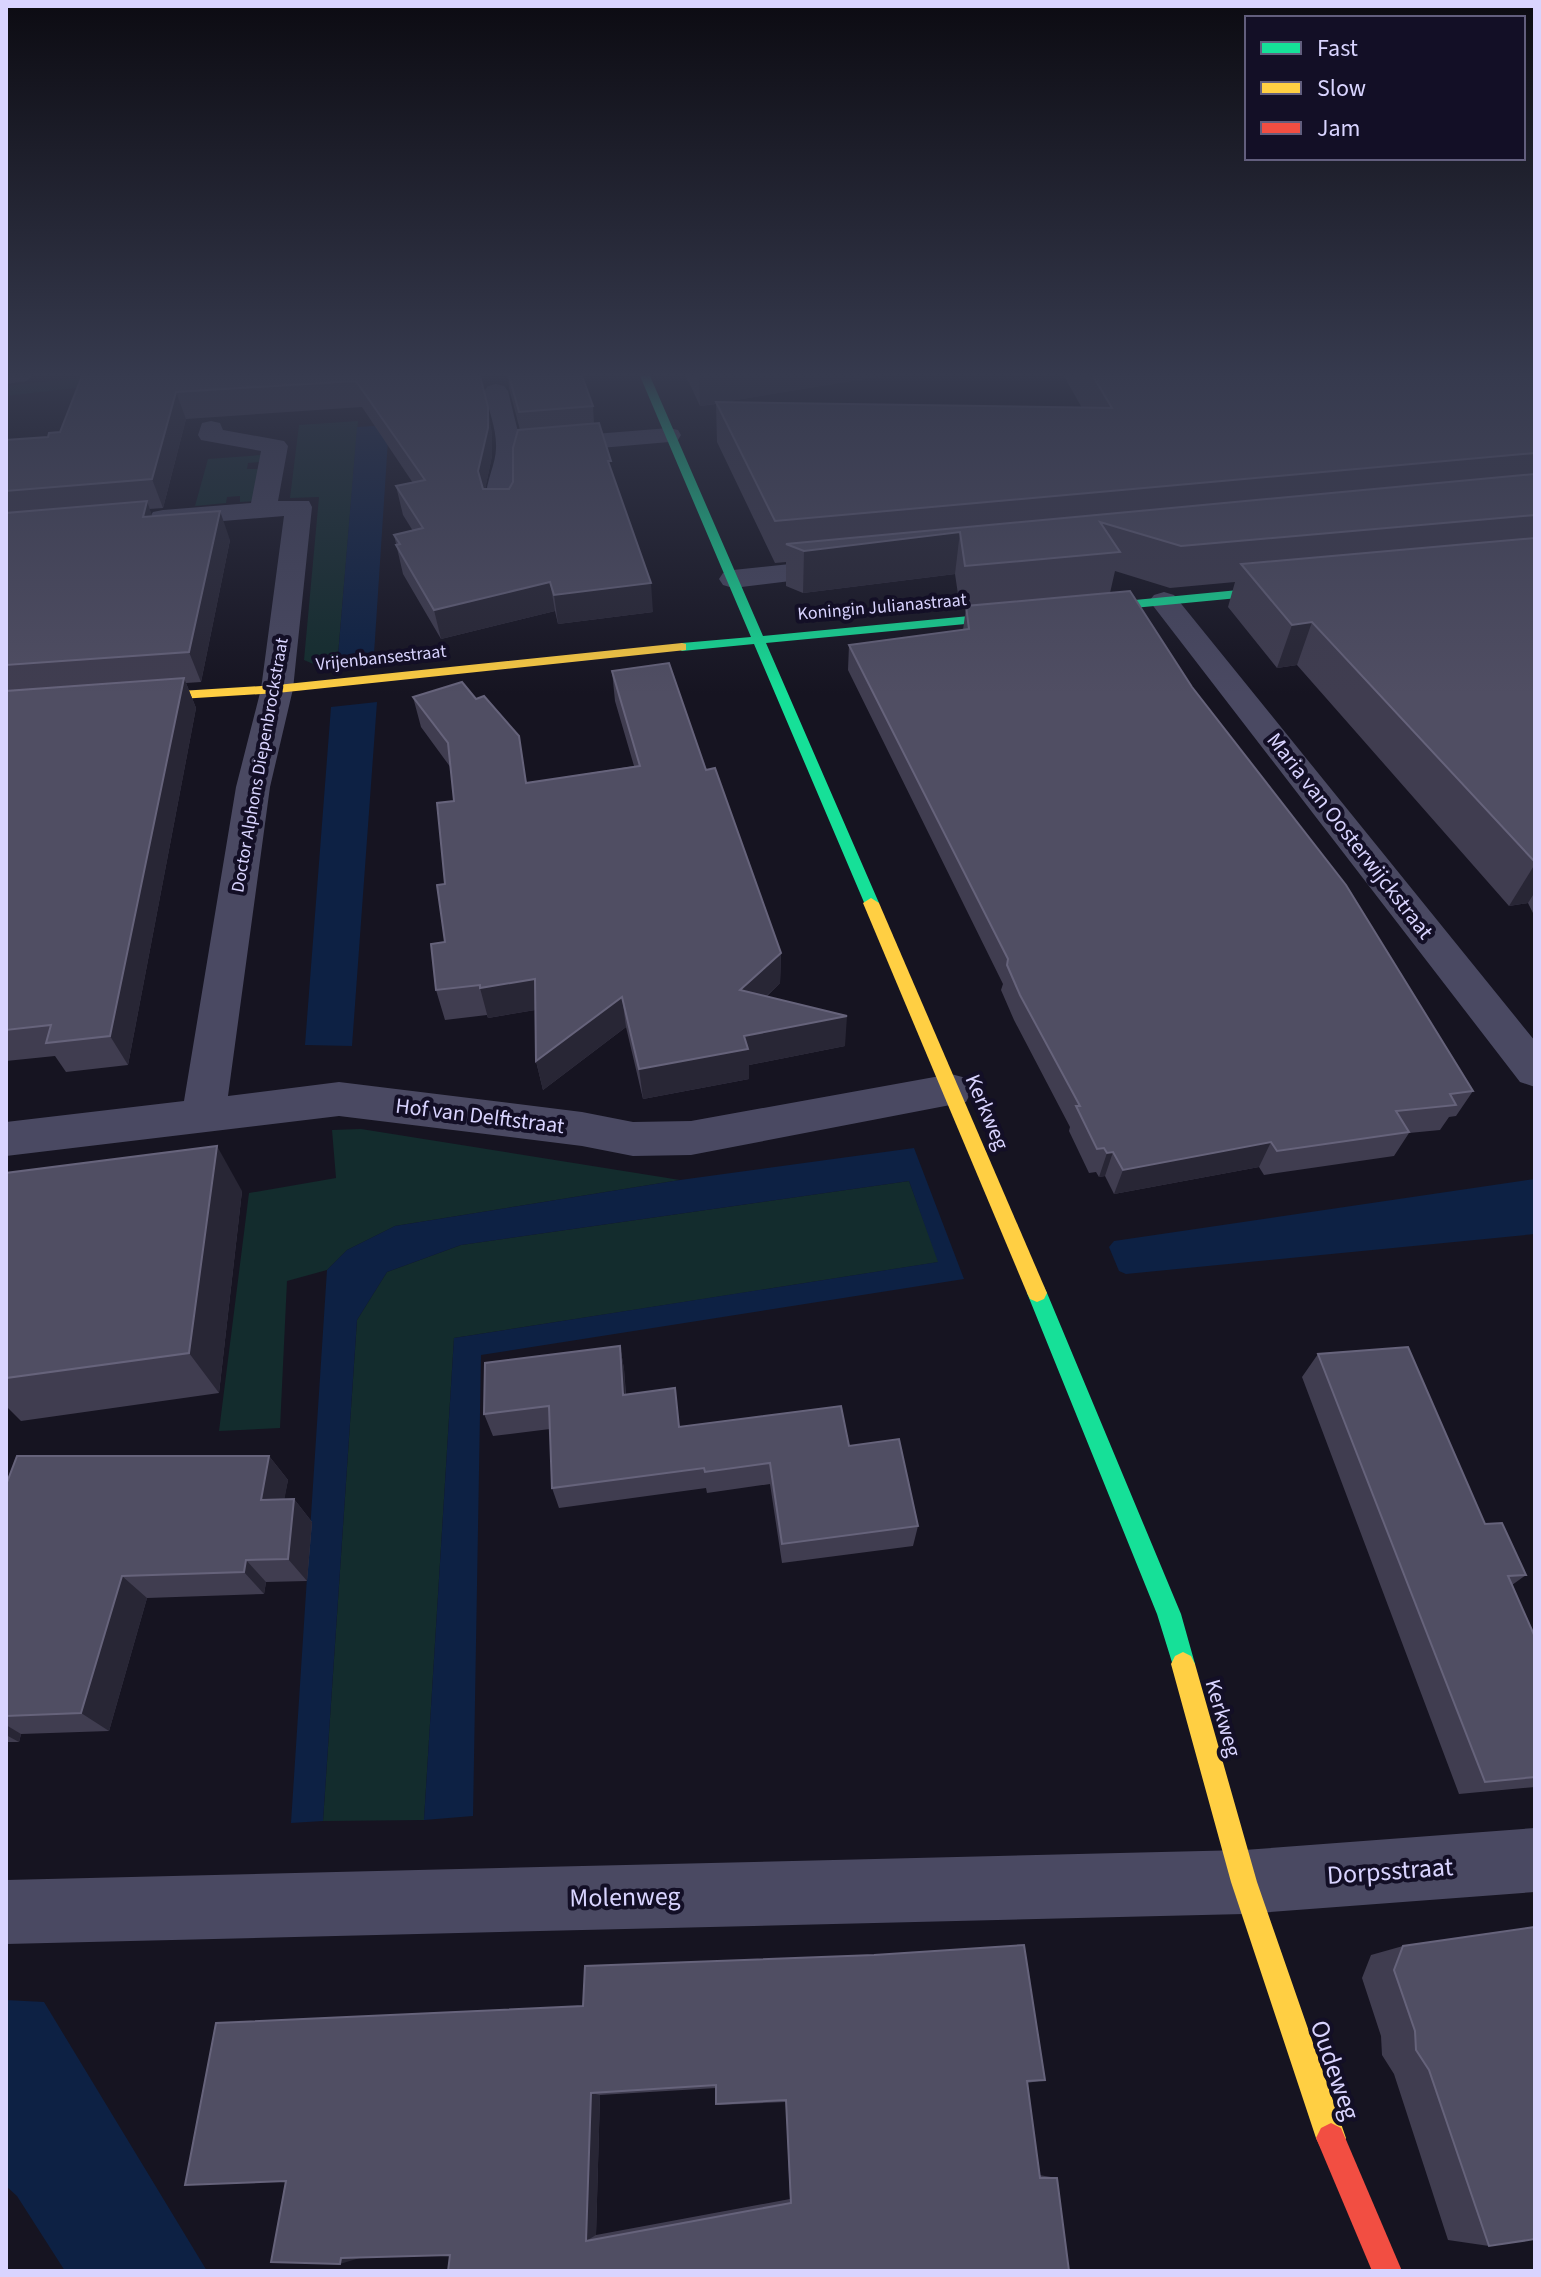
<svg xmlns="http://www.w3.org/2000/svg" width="1541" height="2277" font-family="'Source Sans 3',sans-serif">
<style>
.green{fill:#132c2d}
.water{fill:#0d2144}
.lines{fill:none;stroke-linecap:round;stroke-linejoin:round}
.street{fill:#4a4962;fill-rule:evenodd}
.fast{fill:#16e098;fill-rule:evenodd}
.slow{fill:#ffcf43;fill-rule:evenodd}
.jam{fill:#f24e42;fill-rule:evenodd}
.wall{fill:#403d50;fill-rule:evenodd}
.shaded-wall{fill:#282635}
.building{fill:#504e63;stroke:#66637b;stroke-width:2;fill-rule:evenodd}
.labels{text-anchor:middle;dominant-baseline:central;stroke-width:8;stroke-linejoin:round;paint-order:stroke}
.far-street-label{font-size:18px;fill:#d9d4ff;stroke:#130f26}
.street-label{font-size:22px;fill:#d9d4ff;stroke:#130f26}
.near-street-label{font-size:26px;fill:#d9d4ff;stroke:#130f26}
</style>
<rect width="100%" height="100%" fill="#161421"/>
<!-- green -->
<g class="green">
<path d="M 96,376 L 179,376 L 6,396 L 6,386 Z"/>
<path d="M 358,421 L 338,655 L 374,654 L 364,663 L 318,666 L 304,660 L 319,497 L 290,498 L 299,425 Z"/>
<path d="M 261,455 L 259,462 L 248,463 L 247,469 L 260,469 L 256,501 L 240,502 L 240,496 L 227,497 L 226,503 L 195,506 L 208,459 Z"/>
<path d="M 361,1129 L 680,1180 L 395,1226 L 347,1250 L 327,1270 L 287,1281 L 280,1428 L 219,1431 L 249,1193 L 336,1178 L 332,1130 Z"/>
<path d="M 909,1181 L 939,1262 L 454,1338 L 424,1820 L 323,1821 L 357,1320 L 387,1272 L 461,1245 Z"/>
</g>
<!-- water -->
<g class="water">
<path d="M 389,425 L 374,654 L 338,656 L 357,427 Z"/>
<path d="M 377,702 L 352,1046 L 305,1045 L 331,707 Z"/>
<path d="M 914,1148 L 964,1279 L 481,1355 L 473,1816 L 424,1820 L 454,1338 L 938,1262 L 909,1181 L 461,1245 L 387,1272 L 357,1320 L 323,1821 L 291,1823 L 327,1270 L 347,1250 L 395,1226 L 680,1180 Z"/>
<path d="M 1535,1179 L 1535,1234 L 1126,1274 L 1119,1271 L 1109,1247 L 1114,1241 Z"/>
<path d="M 6,2000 L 44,2002 L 207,2271 L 65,2271 L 17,2196 L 6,2186 Z"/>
</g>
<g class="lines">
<!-- street -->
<g class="street">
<path d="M 6,376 L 31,376 L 27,381 L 6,384 Z"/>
<path d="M 496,384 L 504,386 L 508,391 L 520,440 L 669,428 L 678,430 L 681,435 L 678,440 L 669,442 L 520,455 L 514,475 L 514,510 L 511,516 L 491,516 C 477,495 496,469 496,448 C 497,430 488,408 484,391 L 488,386 Z"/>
<path d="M 211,421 L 220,423 L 223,430 L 284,441 L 288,446 L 278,501 L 309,501 L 312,507 L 293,689 L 270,787 L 228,1096 L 339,1082 L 582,1112 L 633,1122 L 691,1121 L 951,1074 L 966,1078 L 972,1090 L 966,1102 L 691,1155 L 633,1156 L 582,1146 L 339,1116 L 6,1156 L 6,1122 L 184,1101 L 236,787 L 261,689 L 284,516 L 163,526 L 153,524 L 149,518 L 153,512 L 163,510 L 251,503 L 261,451 L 201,440 L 198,435 L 202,423 Z"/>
<path d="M 846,558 L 856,561 L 860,567 L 856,573 L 733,588 L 723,585 L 719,579 L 723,573 L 733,570 Z"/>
<path d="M 1164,592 L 1174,595 L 1535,1041 L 1535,1087 L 1520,1082 L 1154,607 L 1149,601 L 1154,595 Z"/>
<path d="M 1535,1828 L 1535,1892 L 1244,1914 L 6,1944 L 6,1880 L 1244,1850 Z"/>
</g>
<!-- fast -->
<g class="fast">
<path d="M 640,376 L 650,376 L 763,636 L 1290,585 L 1296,589 L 1290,593 L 766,643 L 879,903 L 871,908 L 866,907 L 754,644 L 682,651 L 676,647 L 682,643 L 751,637 Z"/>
<path d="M 1037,1284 L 1044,1287 L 1047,1293 L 1181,1614 L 1195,1664 L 1191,1672 L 1183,1676 L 1175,1672 L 1157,1614 L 1027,1293 L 1030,1287 Z"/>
</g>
<!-- slow -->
<g class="slow">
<path d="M 682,643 L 686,644 L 686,650 L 277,693 L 132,702 L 125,698 L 132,694 L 277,685 Z"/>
<path d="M 871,898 L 879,903 L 1047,1293 L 1044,1299 L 1037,1302 L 1030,1299 L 1027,1293 L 863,903 Z"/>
<path d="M 1183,1652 L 1191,1656 L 1195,1664 L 1257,1882 L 1346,2138 L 1341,2148 L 1331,2153 L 1321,2148 L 1316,2138 L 1231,1882 L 1171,1664 L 1175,1656 Z"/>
</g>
<!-- jam -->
<path class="jam" d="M 1331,2123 L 1341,2128 L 1402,2271 L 1372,2271 L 1316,2138 L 1321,2128 Z"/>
</g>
<!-- wall -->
<g class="wall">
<path d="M 82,376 L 480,376 L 492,434 L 492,456 L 485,489 L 509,489 L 513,482 L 520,430 L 509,388 L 508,376 L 582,376 L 593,406 L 594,424 L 612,472 L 653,612 L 558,624 L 555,611 L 441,639 L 403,574 L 394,535 L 413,531 L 403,515 L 396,486 L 413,483 L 362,407 L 186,419 L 163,508 L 149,509 L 152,516 L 230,540 L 201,682 L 186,683 L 196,708 L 128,1065 L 66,1072 L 55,1056 L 6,1061 L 6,440 L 48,437 L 60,432 Z"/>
<path d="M 686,376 L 882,376 L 723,402 L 1082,408 L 1064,376 L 1535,376 L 1535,917 L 1528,903 L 1509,906 L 1297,665 L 1277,668 L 1228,607 L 1235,582 L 1170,588 L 1115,571 L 1110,593 L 1192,687 L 1473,1091 L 1456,1116 L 1449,1117 L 1440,1130 L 1409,1133 L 1394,1156 L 1264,1175 L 1259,1167 L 1114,1194 L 1105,1176 L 1099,1177 L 1096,1172 L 1089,1173 L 1069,1131 L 1070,1127 L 1014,1020 L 1001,990 L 1003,984 L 848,670 L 849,645 L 963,630 L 966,608 L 960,608 L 955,574 L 803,593 L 786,586 L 786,562 L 775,563 L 717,442 L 716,404 L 700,406 Z"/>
<path d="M 612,671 L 706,770 L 781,953 L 780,983 L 766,997 L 845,1046 L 749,1065 L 749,1079 L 643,1099 L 626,1027 L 543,1090 L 536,1061 L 535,1010 L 488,1018 L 487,1015 L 445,1020 L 436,990 L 445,942 L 445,884 L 454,801 L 451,768 L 421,727 L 413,697 L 527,783 L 634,766 L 615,701 Z"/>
<path d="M 6,1173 L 242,1191 L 219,1393 L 21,1421 L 6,1406 Z"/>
<path d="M 620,1346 L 624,1369 L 626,1394 L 679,1427 L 849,1446 L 918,1526 L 913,1546 L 782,1563 L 770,1484 L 707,1493 L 706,1488 L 559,1508 L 552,1488 L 550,1429 L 493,1436 L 484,1414 Z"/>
<path d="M 1318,1354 L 1485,1524 L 1526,1575 L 1512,1585 L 1535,1637 L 1535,1787 L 1459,1794 L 1302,1377 Z"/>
<path d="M 269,1456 L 288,1480 L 284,1499 L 294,1499 L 312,1522 L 307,1581 L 266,1582 L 264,1594 L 147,1598 L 109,1731 L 21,1734 L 19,1742 L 6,1742 L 6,1485 Z"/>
<path d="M 1403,1946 L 1489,2246 L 1448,2240 L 1394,2074 L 1382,2055 L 1381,2036 L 1362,1978 L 1371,1955 Z"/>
<path d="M 216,2023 L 1045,2080 L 1027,2083 L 1039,2175 L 1057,2178 L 1069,2271 L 450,2255 L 286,2181 ZM 716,2088 L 716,2104 L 718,2105 L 786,2102 L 790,2199 L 596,2235 L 600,2095 Z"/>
</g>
<!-- shaded-wall -->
<g class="shaded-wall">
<path d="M 699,376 L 882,376 L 700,406 Z"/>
<path d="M 176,392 L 186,419 L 163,508 L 152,479 Z"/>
<path d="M 488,407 L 492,434 L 492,456 L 483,499 L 478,471 Z"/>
<path d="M 147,501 L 157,530 L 143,517 Z"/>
<path d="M 220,511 L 230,540 L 201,682 L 189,652 Z"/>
<path d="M 960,532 L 955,574 L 803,593 L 804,551 Z"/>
<path d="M 550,582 L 555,611 L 441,639 L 434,610 Z"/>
<path d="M 651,583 L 653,612 L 558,624 L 554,595 Z"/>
<path d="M 1312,622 L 1297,665 L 1277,668 L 1292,625 Z"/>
<path d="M 184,678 L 196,708 L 128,1065 L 110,1036 Z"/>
<path d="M 1535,864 L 1535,892 L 1528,903 L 1509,906 Z"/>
<path d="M 781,953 L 780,983 L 741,1020 L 740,990 Z"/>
<path d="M 535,979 L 541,1009 L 488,1018 L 480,988 Z"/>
<path d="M 622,997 L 626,1027 L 543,1090 L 536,1061 Z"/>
<path d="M 847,1016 L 845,1046 L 749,1065 L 749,1079 L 643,1099 L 639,1069 L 744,1036 Z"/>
<path d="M 1271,1142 L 1259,1167 L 1114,1194 L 1123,1170 Z"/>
<path d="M 217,1146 L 242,1191 L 219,1393 L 189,1353 Z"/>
<path d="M 1113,1152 L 1105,1176 L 1099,1177 L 1107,1153 Z"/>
<path d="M 620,1346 L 624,1369 L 627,1417 L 623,1395 Z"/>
<path d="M 269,1456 L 288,1480 L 280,1524 L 261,1500 Z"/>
<path d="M 294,1499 L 312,1522 L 307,1581 L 288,1559 Z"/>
<path d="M 246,1560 L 266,1582 L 264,1594 L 244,1572 Z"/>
<path d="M 122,1576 L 147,1598 L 109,1731 L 81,1713 Z"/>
<path d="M 6,1725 L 21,1734 L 19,1742 L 6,1735 Z"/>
<path d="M 591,2093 L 600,2095 L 596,2235 L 586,2241 Z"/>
<path d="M 363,2257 L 340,2264 L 341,2258 Z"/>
</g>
<!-- building -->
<g class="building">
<path d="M 82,376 L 480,376 L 488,407 L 488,428 L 478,471 L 483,489 L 509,489 L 513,482 L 513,448 L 518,430 L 599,423 L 611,461 L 608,461 L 651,583 L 554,595 L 550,582 L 434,610 L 396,545 L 400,544 L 394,535 L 423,528 L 396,486 L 425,480 L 356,381 L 176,392 L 152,479 L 6,491 L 6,440 L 48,437 L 49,433 L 60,432 Z"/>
<path d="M 509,376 L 582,376 L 593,406 L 519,412 Z"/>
<path d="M 1093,376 L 1535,376 L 1535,453 L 775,521 L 716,402 L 1112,408 Z"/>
<path d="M 1535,474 L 1535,515 L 1181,546 L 1100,522 L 1120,552 L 965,566 L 960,532 L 804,551 L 786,544 Z"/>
<path d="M 147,501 L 143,517 L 220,511 L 189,652 L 6,665 L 6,513 Z"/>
<path d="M 1535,538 L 1535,862 L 1312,622 L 1292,625 L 1241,564 Z"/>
<path d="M 1130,591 L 1192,687 L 1346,885 L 1473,1091 L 1450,1094 L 1456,1105 L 1396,1111 L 1409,1132 L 1277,1151 L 1271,1142 L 1123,1170 L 1113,1152 L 1107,1153 L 1104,1148 L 1097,1149 L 1076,1106 L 1080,1106 L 1020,995 L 1007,965 L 1008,959 L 849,645 L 969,629 L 966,606 Z"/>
<path d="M 669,663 L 706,770 L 715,768 L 781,953 L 740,990 L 847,1016 L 744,1036 L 748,1049 L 639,1069 L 622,997 L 536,1061 L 535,979 L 480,988 L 480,985 L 436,990 L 431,944 L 445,942 L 437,885 L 445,884 L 437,803 L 454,801 L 448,743 L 413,697 L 462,682 L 476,699 L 484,696 L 519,736 L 526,783 L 640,766 L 612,671 Z"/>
<path d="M 184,678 L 110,1036 L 46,1043 L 51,1025 L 6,1030 L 6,691 Z"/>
<path d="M 217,1146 L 189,1353 L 6,1378 L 6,1173 Z"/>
<path d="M 620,1346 L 623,1395 L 675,1388 L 679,1427 L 841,1406 L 849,1446 L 899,1439 L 918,1526 L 782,1544 L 770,1463 L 705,1472 L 704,1468 L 552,1488 L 549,1406 L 484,1414 L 485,1363 Z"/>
<path d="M 1408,1347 L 1485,1524 L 1502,1523 L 1526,1575 L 1508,1576 L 1535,1637 L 1535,1777 L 1485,1782 L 1318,1354 Z"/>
<path d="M 17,1456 L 269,1456 L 261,1500 L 294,1499 L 288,1559 L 246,1560 L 244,1572 L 122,1576 L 81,1713 L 6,1716 L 6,1485 Z"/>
<path d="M 1535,1927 L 1535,2239 L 1489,2246 L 1429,2070 L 1416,2050 L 1415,2031 L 1394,1970 L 1403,1946 Z"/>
<path d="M 1024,1945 L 1045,2080 L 1027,2081 L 1040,2178 L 1057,2178 L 1069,2271 L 448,2271 L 450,2255 L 341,2258 L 340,2264 L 271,2262 L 286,2181 L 185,2185 L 216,2023 L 583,2006 L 585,1966 L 874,1955 ZM 716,2085 L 716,2104 L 786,2100 L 791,2203 L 586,2241 L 591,2093 Z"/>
</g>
<!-- sky -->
<linearGradient id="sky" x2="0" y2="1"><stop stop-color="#0c0b12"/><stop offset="0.54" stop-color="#363a4e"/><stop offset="1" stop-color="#363a4e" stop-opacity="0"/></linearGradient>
<rect width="1541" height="694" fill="url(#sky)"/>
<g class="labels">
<!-- far-street labels -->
<g class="far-street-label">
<text transform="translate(882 607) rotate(-5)">Koningin Julianastraat</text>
<text transform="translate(381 658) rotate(-6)">Vrijenbansestraat</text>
<text transform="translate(260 765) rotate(-80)">Doctor Alphons Diepenbrockstraat</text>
</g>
<!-- street labels -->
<g class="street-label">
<text transform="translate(1350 836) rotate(52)">Maria van Oosterwijckstraat</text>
<text transform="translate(987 1112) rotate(67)">Kerkweg</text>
<text transform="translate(480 1116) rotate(7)">Hof van Delftstraat</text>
<text transform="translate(1223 1718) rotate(74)">Kerkweg</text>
</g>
<!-- near-street labels -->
<g class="near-street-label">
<text transform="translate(1390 1871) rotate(-4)">Dorpsstraat</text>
<text transform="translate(625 1897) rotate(-1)">Molenweg</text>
<text transform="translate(1335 2070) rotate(71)">Oudeweg</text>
</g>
</g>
<!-- border -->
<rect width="1541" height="2277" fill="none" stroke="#d9d4ff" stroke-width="16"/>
<!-- legend -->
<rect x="1245" y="16" width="280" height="144" fill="#130f26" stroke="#625e7d" stroke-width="2"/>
<rect x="1261" y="42" width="40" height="12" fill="#16e098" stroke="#625e7d" stroke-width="2"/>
<text x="1317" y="56" font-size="24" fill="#d9d4ff">Fast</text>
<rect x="1261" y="82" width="40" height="12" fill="#ffcf43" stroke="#625e7d" stroke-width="2"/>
<text x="1317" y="96" font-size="24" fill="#d9d4ff">Slow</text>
<rect x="1261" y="122" width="40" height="12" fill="#f24e42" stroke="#625e7d" stroke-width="2"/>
<text x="1317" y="136" font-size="24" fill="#d9d4ff">Jam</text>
</svg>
